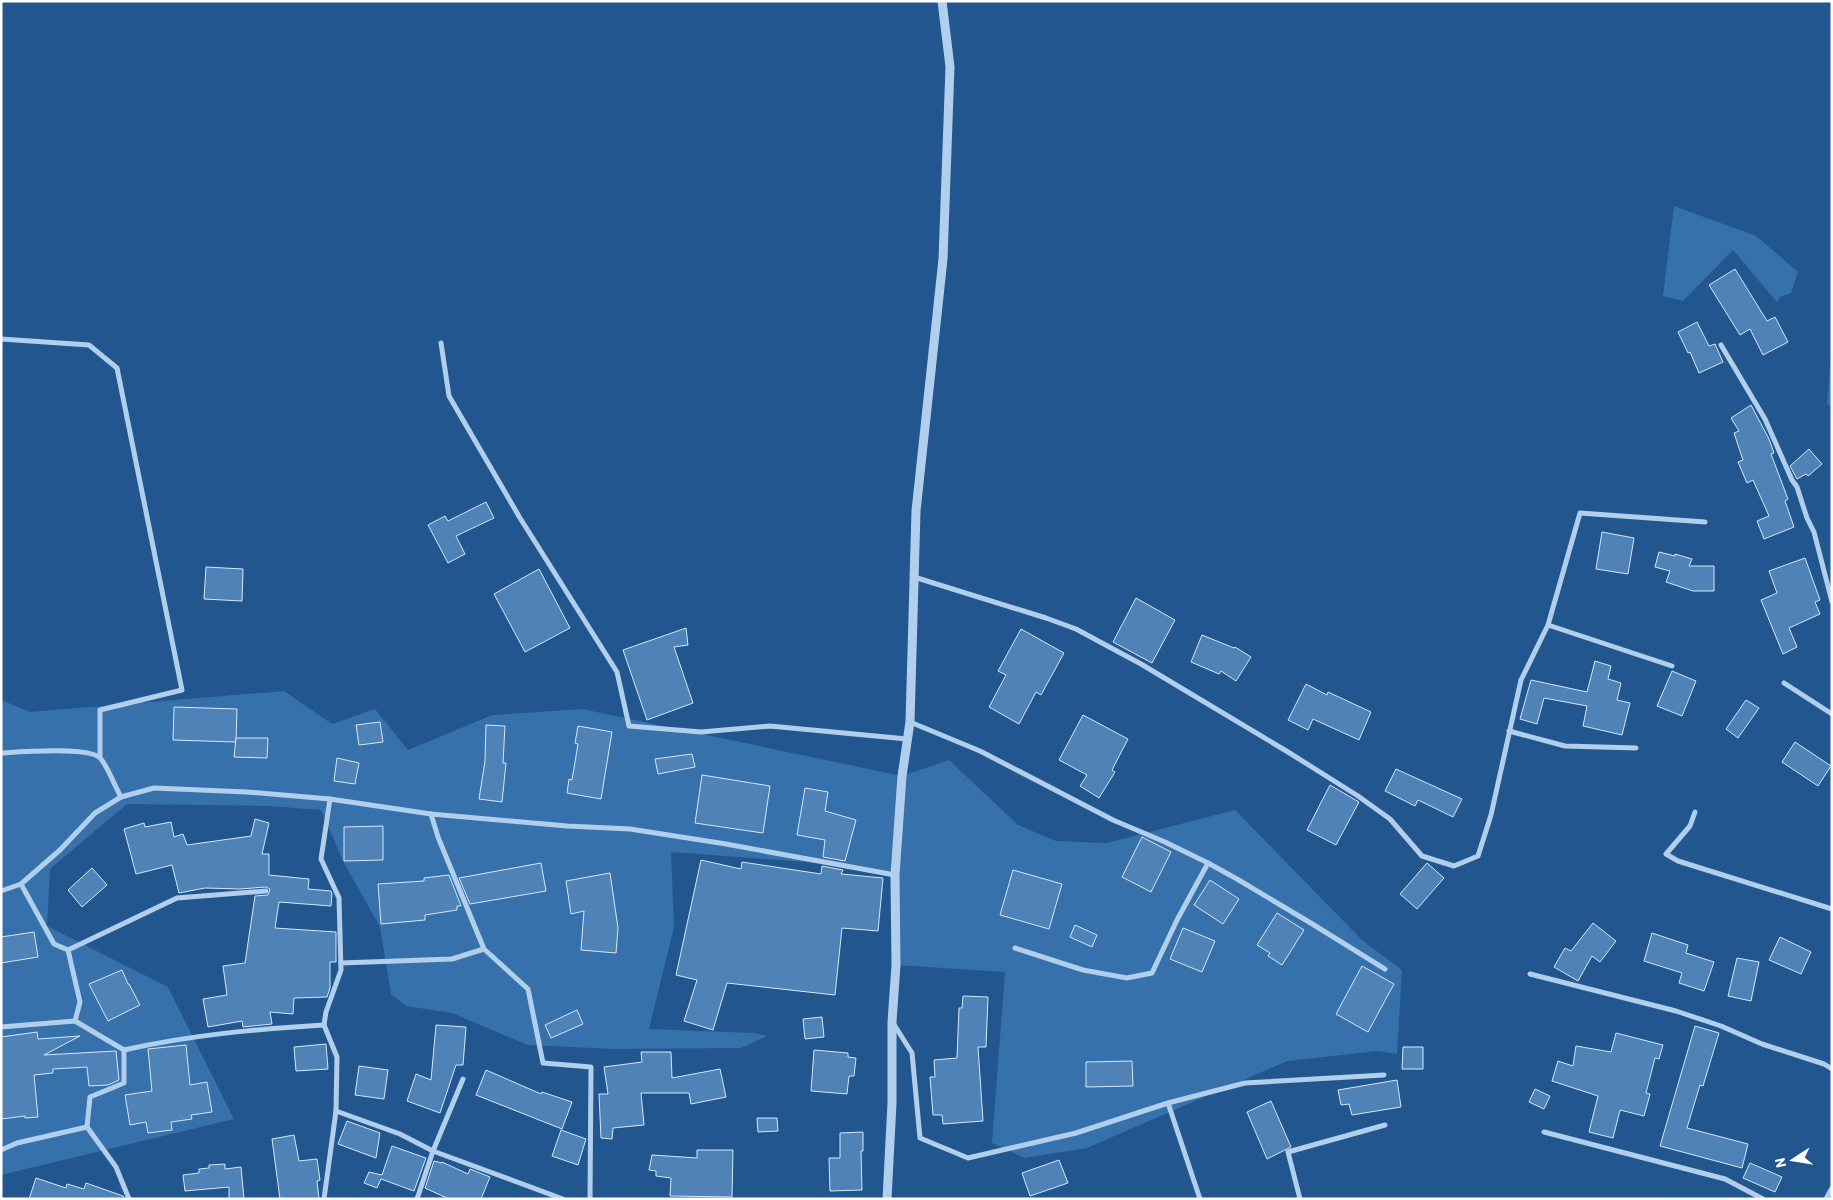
<svg xmlns="http://www.w3.org/2000/svg" width="1833" height="1200" font-family="Barlow,sans-serif">
<style>
.green{fill:#3671ab}
.building{fill:#4f82b7;stroke:#d6e8f9}
.lines{fill:none;stroke-linecap:round;stroke-linejoin:round}
.minor{stroke:#b1cfec;stroke-width:5}
.tertiary{stroke:#b1cfec;stroke-width:9}
</style>
<rect width="100%" height="100%" fill="#22568e"/>
<!-- green -->
<g class="green">
<path d="M 1674,206 L 1756,236 L 1798,272 L 1791,293 L 1780,297 L 1777,302 L 1733,250 L 1683,301 L 1663,296 Z"/>
<path d="M 1832,344 L 1832,409 L 1827,403 Z"/>
<path d="M 284,691 L 332,724 L 375,709 L 408,750 L 492,715 L 582,709 L 902,776 L 949,760 L 1018,825 L 1056,841 L 1107,843 L 1235,810 L 1363,941 L 1402,970 L 1397,1054 L 1378,1051 L 1287,1061 L 1087,1148 L 1025,1158 L 992,1143 L 1005,972 L 896,965 L 894,875 L 844,865 L 671,852 L 674,927 L 649,1029 L 754,1033 L 767,1036 L 741,1048 L 614,1049 L 528,1045 L 452,1013 L 406,1006 L 391,994 L 380,927 L 344,863 L 321,810 L 269,806 L 127,804 L 50,869 L 47,926 L 168,987 L 234,1119 L 1,1175 L 1,700 L 30,712 Z"/>
</g>
<!-- building -->
<g class="building">
<path d="M 1735,269 L 1767,321 L 1775,317 L 1788,342 L 1763,355 L 1750,329 L 1740,335 L 1709,285 Z"/>
<path d="M 1697,322 L 1709,346 L 1715,344 L 1723,362 L 1699,373 L 1690,352 L 1688,353 L 1678,332 Z"/>
<path d="M 1751,405 L 1769,439 L 1774,453 L 1771,454 L 1788,499 L 1785,501 L 1794,527 L 1764,539 L 1757,521 L 1769,516 L 1753,480 L 1747,483 L 1738,462 L 1743,460 L 1734,433 L 1739,431 L 1731,418 Z"/>
<path d="M 1809,449 L 1822,464 L 1808,476 L 1806,474 L 1797,479 L 1790,466 Z"/>
<path d="M 486,502 L 494,518 L 456,536 L 465,554 L 448,563 L 428,525 L 445,516 L 448,521 Z"/>
<path d="M 1602,532 L 1634,538 L 1628,574 L 1596,569 Z"/>
<path d="M 1659,552 L 1675,556 L 1675,554 L 1692,559 L 1689,566 L 1714,566 L 1714,591 L 1693,591 L 1666,582 L 1670,571 L 1655,567 Z"/>
<path d="M 1805,558 L 1820,600 L 1815,602 L 1820,614 L 1789,628 L 1797,647 L 1783,654 L 1761,600 L 1777,593 L 1769,571 Z"/>
<path d="M 206,567 L 243,569 L 242,601 L 204,599 Z"/>
<path d="M 539,569 L 570,628 L 525,652 L 494,594 Z"/>
<path d="M 1136,598 L 1175,620 L 1152,663 L 1113,642 Z"/>
<path d="M 686,628 L 688,645 L 674,647 L 693,703 L 647,720 L 623,650 Z"/>
<path d="M 1021,629 L 1064,653 L 1041,695 L 1036,692 L 1019,724 L 989,707 L 1006,675 L 998,671 Z"/>
<path d="M 1202,635 L 1234,648 L 1235,647 L 1251,657 L 1236,681 L 1221,671 L 1219,674 L 1191,662 Z"/>
<path d="M 1595,661 L 1611,666 L 1608,679 L 1621,683 L 1617,700 L 1630,703 L 1622,735 L 1583,726 L 1587,706 L 1544,698 L 1537,724 L 1520,719 L 1531,680 L 1587,692 Z"/>
<path d="M 1672,671 L 1696,681 L 1682,716 L 1657,706 Z"/>
<path d="M 1306,684 L 1327,695 L 1328,692 L 1371,712 L 1359,740 L 1313,719 L 1308,730 L 1288,720 Z"/>
<path d="M 1746,700 L 1759,708 L 1738,738 L 1726,729 Z"/>
<path d="M 174,707 L 237,709 L 236,742 L 173,740 Z"/>
<path d="M 1083,715 L 1128,739 L 1112,770 L 1115,772 L 1099,798 L 1080,786 L 1087,775 L 1059,760 Z"/>
<path d="M 380,722 L 383,742 L 359,745 L 356,725 Z"/>
<path d="M 486,725 L 505,726 L 503,763 L 506,763 L 502,802 L 479,799 L 485,761 Z"/>
<path d="M 578,726 L 612,732 L 601,799 L 567,793 L 569,779 L 572,780 L 578,744 L 575,743 Z"/>
<path d="M 236,738 L 268,738 L 267,758 L 234,757 Z"/>
<path d="M 1795,742 L 1831,766 L 1818,786 L 1782,762 Z"/>
<path d="M 692,754 L 695,767 L 658,774 L 655,759 Z"/>
<path d="M 337,758 L 359,763 L 355,784 L 334,781 Z"/>
<path d="M 1396,769 L 1462,799 L 1453,817 L 1418,800 L 1415,806 L 1385,791 Z"/>
<path d="M 702,775 L 770,786 L 763,833 L 695,823 Z"/>
<path d="M 1330,785 L 1359,802 L 1336,845 L 1307,830 Z"/>
<path d="M 805,788 L 828,792 L 825,811 L 856,820 L 845,861 L 823,857 L 825,840 L 797,835 Z"/>
<path d="M 255,819 L 269,823 L 262,854 L 269,854 L 269,875 L 309,879 L 308,889 L 331,891 L 332,894 L 331,906 L 279,902 L 275,928 L 336,932 L 336,962 L 330,962 L 330,988 L 327,997 L 294,998 L 293,1014 L 270,1012 L 272,1024 L 243,1027 L 242,1021 L 208,1027 L 203,999 L 227,995 L 223,966 L 245,963 L 255,896 L 268,895 L 270,889 L 266,887 L 240,889 L 205,888 L 179,893 L 172,865 L 136,874 L 124,829 L 144,823 L 145,827 L 171,822 L 174,837 L 183,834 L 187,845 L 251,836 Z"/>
<path d="M 383,826 L 383,860 L 344,861 L 344,827 Z"/>
<path d="M 1142,837 L 1171,852 L 1151,892 L 1122,877 Z"/>
<path d="M 701,860 L 741,869 L 742,862 L 821,874 L 822,866 L 843,870 L 841,874 L 883,878 L 878,931 L 842,928 L 835,995 L 727,983 L 713,1030 L 684,1021 L 697,980 L 676,975 Z"/>
<path d="M 541,863 L 546,891 L 470,904 L 459,878 Z"/>
<path d="M 1427,863 L 1444,878 L 1417,909 L 1400,894 Z"/>
<path d="M 92,868 L 107,885 L 82,907 L 68,890 Z"/>
<path d="M 1013,870 L 1062,884 L 1049,929 L 1000,915 Z"/>
<path d="M 610,873 L 618,928 L 616,953 L 581,950 L 584,911 L 571,914 L 566,881 Z"/>
<path d="M 449,875 L 461,906 L 457,906 L 457,910 L 425,915 L 425,920 L 381,924 L 378,884 L 424,881 L 424,878 Z"/>
<path d="M 1210,880 L 1239,899 L 1223,924 L 1194,905 Z"/>
<path d="M 1277,913 L 1304,930 L 1282,965 L 1268,956 L 1270,953 L 1257,945 Z"/>
<path d="M 1593,923 L 1616,941 L 1600,962 L 1592,956 L 1578,981 L 1554,967 L 1565,948 L 1571,951 Z"/>
<path d="M 1075,925 L 1097,935 L 1092,947 L 1070,937 Z"/>
<path d="M 1183,928 L 1215,941 L 1202,972 L 1170,959 Z"/>
<path d="M 34,932 L 38,957 L 1,963 L 1,937 Z"/>
<path d="M 1652,933 L 1688,945 L 1686,953 L 1714,962 L 1704,991 L 1679,983 L 1682,973 L 1644,961 Z"/>
<path d="M 1780,937 L 1811,952 L 1801,974 L 1769,960 Z"/>
<path d="M 1737,958 L 1759,962 L 1751,1001 L 1728,996 Z"/>
<path d="M 1362,966 L 1394,984 L 1368,1032 L 1336,1014 Z"/>
<path d="M 122,970 L 128,984 L 129,984 L 140,1005 L 108,1021 L 89,984 Z"/>
<path d="M 963,996 L 988,997 L 986,1047 L 978,1047 L 983,1121 L 943,1124 L 942,1115 L 933,1115 L 930,1077 L 935,1077 L 934,1060 L 957,1058 L 959,1008 L 962,1008 Z"/>
<path d="M 577,1010 L 583,1024 L 551,1038 L 545,1025 Z"/>
<path d="M 822,1017 L 824,1037 L 805,1039 L 803,1019 Z"/>
<path d="M 436,1025 L 466,1027 L 463,1065 L 456,1065 L 440,1113 L 407,1101 L 416,1074 L 431,1080 Z"/>
<path d="M 1695,1026 L 1719,1033 L 1703,1086 L 1700,1085 L 1687,1128 L 1748,1144 L 1742,1168 L 1660,1146 Z"/>
<path d="M 37,1032 L 38,1039 L 80,1036 L 44,1055 L 116,1051 L 119,1080 L 108,1085 L 89,1086 L 87,1067 L 53,1069 L 53,1073 L 34,1075 L 38,1117 L 25,1118 L 25,1116 L 1,1119 L 1,1037 Z"/>
<path d="M 1616,1033 L 1663,1045 L 1659,1059 L 1655,1058 L 1646,1093 L 1650,1094 L 1644,1116 L 1620,1110 L 1613,1138 L 1589,1132 L 1598,1096 L 1552,1081 L 1558,1061 L 1573,1066 L 1576,1046 L 1611,1052 Z"/>
<path d="M 326,1044 L 328,1069 L 296,1071 L 294,1047 Z"/>
<path d="M 186,1045 L 190,1085 L 207,1082 L 212,1112 L 191,1115 L 192,1119 L 171,1122 L 172,1130 L 148,1133 L 146,1122 L 130,1125 L 125,1095 L 152,1091 L 148,1049 Z"/>
<path d="M 1403,1047 L 1423,1047 L 1423,1069 L 1402,1069 Z"/>
<path d="M 814,1050 L 848,1053 L 848,1057 L 856,1058 L 854,1076 L 849,1076 L 847,1094 L 811,1091 Z"/>
<path d="M 641,1052 L 671,1052 L 672,1078 L 720,1069 L 726,1097 L 691,1104 L 689,1093 L 641,1093 L 644,1125 L 613,1128 L 612,1139 L 601,1138 L 599,1094 L 608,1094 L 604,1067 L 642,1062 Z"/>
<path d="M 1132,1061 L 1133,1086 L 1086,1087 L 1086,1062 Z"/>
<path d="M 359,1066 L 388,1070 L 384,1099 L 355,1095 Z"/>
<path d="M 486,1070 L 541,1094 L 542,1092 L 572,1102 L 562,1129 L 476,1095 Z"/>
<path d="M 1397,1080 L 1401,1107 L 1352,1115 L 1349,1104 L 1341,1105 L 1338,1090 Z"/>
<path d="M 1535,1089 L 1550,1096 L 1544,1109 L 1529,1102 Z"/>
<path d="M 1271,1101 L 1291,1147 L 1267,1159 L 1247,1112 Z"/>
<path d="M 757,1118 L 777,1118 L 778,1131 L 758,1132 Z"/>
<path d="M 347,1121 L 380,1133 L 376,1158 L 338,1144 Z"/>
<path d="M 561,1130 L 586,1139 L 578,1165 L 552,1156 Z"/>
<path d="M 863,1132 L 863,1151 L 861,1151 L 862,1190 L 830,1191 L 829,1158 L 840,1158 L 840,1133 Z"/>
<path d="M 294,1135 L 299,1161 L 317,1159 L 320,1180 L 317,1181 L 319,1199 L 280,1199 L 272,1139 Z"/>
<path d="M 392,1146 L 426,1158 L 414,1191 L 381,1179 L 377,1188 L 364,1183 L 369,1172 L 382,1175 Z"/>
<path d="M 697,1150 L 733,1150 L 732,1197 L 670,1196 L 671,1178 L 656,1176 L 656,1171 L 649,1170 L 652,1155 L 697,1158 Z"/>
<path d="M 1059,1160 L 1068,1183 L 1030,1196 L 1022,1173 Z"/>
<path d="M 434,1161 L 442,1163 L 442,1162 L 468,1174 L 470,1169 L 490,1177 L 481,1199 L 449,1199 L 425,1188 Z"/>
<path d="M 1750,1163 L 1782,1177 L 1775,1192 L 1743,1178 Z"/>
<path d="M 225,1164 L 225,1169 L 241,1167 L 244,1199 L 229,1199 L 229,1187 L 185,1191 L 183,1175 L 199,1173 L 199,1169 L 209,1168 L 209,1165 Z"/>
<path d="M 36,1178 L 66,1188 L 67,1184 L 84,1189 L 86,1183 L 123,1196 L 124,1199 L 29,1199 Z"/>
</g>
<g class="lines">
<!-- minor -->
<g class="minor">
<path d="M 1,339 L 89,345 L 117,368 L 182,690 L 100,710 L 100,757"/>
<path d="M 441,343 L 449,396 L 520,518 L 617,672 L 629,726 L 701,732 L 770,726 L 907,739"/>
<path d="M 1721,345 L 1765,419 L 1792,480 L 1797,487 L 1807,518 L 1814,532 L 1832,602"/>
<path d="M 914,577 L 1046,618 L 1076,629 L 1141,664 L 1288,752 L 1358,796 L 1390,819 L 1422,856 L 1454,866 L 1478,856 L 1491,815 L 1521,680 L 1548,625 L 1580,513 L 1705,522"/>
<path d="M 1548,625 L 1672,666"/>
<path d="M 1784,683 L 1832,714"/>
<path d="M 910,722 L 980,751 L 1113,820 L 1165,842 L 1208,863 L 1237,879 L 1314,925 L 1385,969"/>
<path d="M 1509,731 L 1565,746 L 1636,748"/>
<path d="M 1,753 C 18,752 92,746 101,759 C 109,769 114,785 121,797"/>
<path d="M 1695,812 L 1690,826 L 1666,854 L 1678,861 L 1832,909"/>
<path d="M 431,814 L 438,837 L 484,949 L 528,989 L 543,1063 L 591,1067 L 590,1199"/>
<path d="M 21,884 L 54,944 L 68,950 L 80,1002 L 75,1021"/>
<path d="M 1,891 L 21,884 L 60,850 L 95,813 L 121,797 L 154,788 L 247,792 L 330,799 L 431,814 L 567,826 L 630,829 L 726,844 L 895,875"/>
<path d="M 1015,948 L 1083,970 L 1127,978 L 1152,973 L 1177,920 L 1208,863"/>
<path d="M 68,950 L 177,898 L 266,891"/>
<path d="M 341,963 L 452,959 L 484,949"/>
<path d="M 1530,974 L 1676,1011 L 1721,1026 L 1762,1044 L 1824,1064 L 1832,1069"/>
<path d="M 893,1023 L 912,1053 L 920,1138 L 968,1158 L 1076,1133 L 1168,1103 L 1245,1083 L 1384,1075"/>
<path d="M 1,1027 L 75,1021 L 124,1050 L 124,1083 L 90,1097 L 87,1127 L 116,1167 L 129,1199"/>
<path d="M 124,1050 C 190,1035 257,1029 324,1025"/>
<path d="M 1168,1103 L 1200,1199"/>
<path d="M 336,1111 L 400,1134 L 433,1151 L 563,1199"/>
<path d="M 1544,1132 L 1725,1179 L 1763,1199"/>
<path d="M 1,1150 L 17,1143 L 87,1127"/>
<path d="M 324,1199 L 336,1111 L 337,1057 L 324,1025 L 326,1012 L 341,970 L 339,898 L 321,859 L 330,799"/>
<path d="M 417,1199 L 433,1151 L 463,1079"/>
<path d="M 1300,1199 L 1288,1152 L 1385,1125"/>
<path d="M 1826,1199 L 1832,1188"/>
</g>
<!-- tertiary -->
<path class="tertiary" d="M 887,1199 L 892,1103 L 892,1022 L 896,965 L 895,875 L 902,776 L 910,722 L 916,511 L 943,259 L 950,67 L 942,1"/>
</g>
<!-- border -->
<rect width="1833" height="1200" fill="none" stroke="#ffffff" stroke-width="5"/>
<!-- north arrow -->
<g transform="translate(1793 1160) rotate(258)" stroke="#22568e" stroke-width="4" paint-order="stroke">
<path d="M0-4L9 19L0 12L-9 19Z" fill="#ffffff"/>
<text y="-8" font-size="14" font-weight="bold" text-anchor="middle" fill="#ffffff">N</text>
</g>
</svg>
